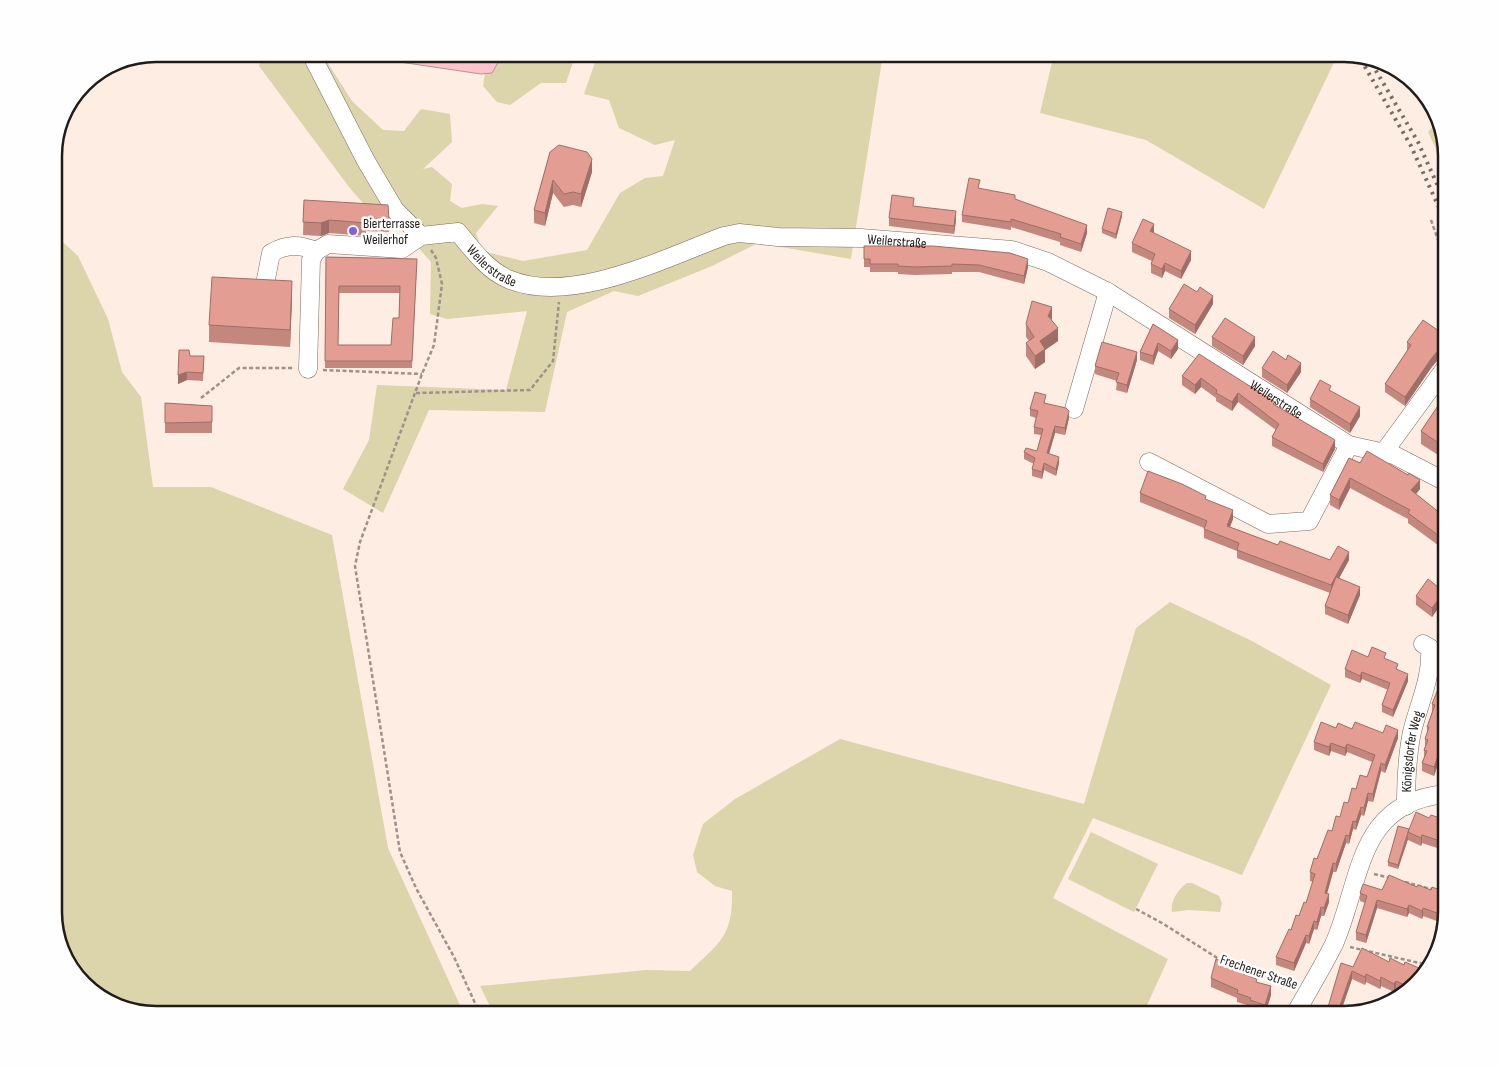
<svg xmlns="http://www.w3.org/2000/svg" width="1500" height="1068" font-family="'Sofia Sans Condensed',sans-serif">
<style>
.green{fill:#dcd4aa}
.water{fill:#ffc3ce;stroke:#bd9197}
.lines{fill:none;stroke-linecap:round;stroke-linejoin:round}
.minor-casing{stroke:#7b6c63;stroke-width:19}
.path{stroke:#9d9189;stroke-width:2.5;stroke-dasharray:4 2.5;stroke-linecap:butt}
.minor{stroke:#fff;stroke-width:18}
.rail{stroke:#766c65;stroke-width:4;stroke-dasharray:2.5 5;stroke-linecap:butt}
.wall{fill:#c3877e;fill-rule:evenodd}
.shaded-wall{fill:#9f6e66}
.building{fill:#e39d92;stroke:#9f6e66;fill-rule:evenodd}
.poi-dot{fill:#8c5dd7;stroke:#fefefe;stroke-width:2}
.labels{text-anchor:middle;dominant-baseline:central;stroke-width:5;stroke-linejoin:round;paint-order:stroke}
.poi-label{font-size:14px;fill:#221c18;stroke:#fefefe;text-anchor:start}
.street-label{font-size:14px;fill:#221c18;stroke:#fefefe}
.rim{fill:none;stroke:#221c18;stroke-width:2.5}
</style>
<rect width="100%" height="100%" fill="#feede2"/>
<!-- green -->
<g class="green">
<path d="M 263,54 L 322,54 L 352,101 L 383,130 L 404,131 L 421,109 L 450,114 L 452,142 L 423,169 L 432,167 L 452,184 L 450,201 L 462,208 L 482,204 L 498,206 L 476,233 L 482,251 L 523,261 L 587,250 L 620,193 L 645,178 L 663,176 L 675,140 L 655,145 L 619,128 L 609,100 L 584,94 L 598,54 L 623,54 L 643,57 L 645,54 L 883,54 L 851,259 L 758,243 L 712,266 L 638,296 L 614,291 L 567,312 L 545,412 L 429,410 L 383,513 L 343,489 L 369,440 L 377,385 L 506,390 L 527,311 L 447,319 L 430,314 L 431,262 L 416,245 L 396,216 L 369,210 L 349,187 L 259,66 Z"/>
<path d="M 507,54 L 573,54 L 574,59 L 566,83 L 541,83 L 510,105 L 497,102 L 483,86 L 487,61 Z"/>
<path d="M 1054,54 L 1338,54 L 1264,209 L 1146,140 L 1040,113 Z"/>
<path d="M 1438,121 L 1446,157 L 1446,171 L 1428,132 Z"/>
<path d="M 54,234 L 78,256 L 108,319 L 122,372 L 141,397 L 153,487 L 211,487 L 332,535 L 388,848 L 464,1014 L 157,1014 L 94,993 L 67,962 L 54,918 Z"/>
<path d="M 1170,602 L 1252,641 L 1331,685 L 1242,875 L 1093,818 L 1053,898 L 1168,959 L 1143,1014 L 494,1014 L 480,986 L 647,970 L 690,971 C 720,942 733,936 732,891 L 715,886 L 697,872 L 693,855 L 703,824 L 735,799 L 840,739 L 1084,804 L 1136,628 Z"/>
<path d="M 1091,832 L 1158,864 L 1134,912 L 1068,879 Z"/>
<path d="M 1187,883 L 1192,883 L 1219,896 L 1222,903 L 1220,912 L 1189,910 L 1172,912 C 1170,902 1178,889 1187,883 Z"/>
</g>
<!-- water -->
<path class="water" d="M 385,54 L 503,54 L 492,73 L 481,74 L 393,61 Z"/>
<g class="lines">
<defs>
<g id="minor">
<path d="M 311,54 L 366,161 L 395,210 L 421,236"/>
<path d="M 266,279 L 271,253 C 287,244 299,244 316,251"/>
<path id="s1" d="M 308,369 L 311,260 L 316,251 L 328,244 L 402,249 L 421,236 L 458,232 C 472,249 487,270 508,279 C 570,306 665,258 724,236 L 739,233 L 778,237 L 861,238 L 1012,250 L 1048,262 L 1108,292 L 1349,445 L 1394,455 L 1446,482"/>
<path d="M 1074,409 L 1108,292"/>
<path d="M 1384,452 L 1446,367"/>
<path d="M 1149,462 L 1268,524 L 1309,521 L 1349,445"/>
<path id="s2" d="M 1406,806 C 1406,781 1407,756 1412,732 C 1419,703 1432,678 1430,648 L 1423,644"/>
<path d="M 1295,1014 C 1308,991 1322,968 1334,944 C 1362,881 1356,802 1446,794"/>
</g>
</defs>
<!-- minor casing -->
<use href="#minor" class="minor-casing"/>
<!-- path -->
<g class="path">
<path d="M 1431,220 L 1446,263"/>
<path d="M 431,250 L 436,258 L 442,284 L 434,345 L 422,374 L 360,542 L 355,566 L 400,852 L 416,888 L 454,957 L 480,1014"/>
<path d="M 323,370 L 422,374"/>
<path d="M 416,393 L 530,390 L 553,361 L 559,302"/>
<path d="M 201,398 L 239,368 L 293,368"/>
<path d="M 1374,874 L 1390,878"/>
<path d="M 1405,882 L 1434,890"/>
<path d="M 1136,909 L 1162,923 L 1219,959 L 1295,985"/>
<path d="M 1350,947 L 1428,965"/>
</g>
<!-- minor -->
<use href="#minor" class="minor"/>
<!-- rail -->
<g class="rail">
<path d="M 1361,60 L 1411,146 L 1446,223"/>
<path d="M 1372,64 L 1418,142 L 1446,204"/>
</g>
</g>
<!-- wall -->
<g class="wall">
<path d="M 550,152 L 592,172 L 581,207 L 573,205 L 564,207 L 553,193 L 545,226 L 534,223 L 534,210 Z"/>
<path d="M 980,189 L 1015,200 L 1087,233 L 1081,252 L 1060,245 L 1060,242 L 1011,227 L 1011,230 L 962,222 L 962,215 Z"/>
<path d="M 304,200 L 389,220 L 389,232 L 366,231 L 366,236 L 329,233 L 321,236 L 303,235 Z"/>
<path d="M 914,206 L 956,220 L 954,234 L 889,226 L 889,218 Z"/>
<path d="M 1122,216 L 1116,239 L 1102,233 L 1102,229 Z"/>
<path d="M 1154,232 L 1153,233 L 1191,260 L 1181,279 L 1165,271 L 1162,278 L 1151,273 L 1151,264 L 1152,261 L 1132,252 L 1132,243 Z"/>
<path d="M 864,246 L 1028,267 L 1024,284 L 979,272 L 952,272 L 952,274 L 915,275 L 898,274 L 898,272 L 870,272 L 870,267 L 864,267 Z"/>
<path d="M 326,257 L 417,259 L 412,368 L 325,368 ZM 339,293 L 400,293 L 399,318 L 391,345 L 338,345 Z"/>
<path d="M 292,298 L 290,347 L 209,342 L 209,325 Z"/>
<path d="M 1213,304 L 1195,334 L 1169,318 L 1169,309 Z"/>
<path d="M 1052,320 L 1058,341 L 1045,350 L 1045,362 L 1035,369 L 1026,356 L 1026,343 L 1029,341 L 1026,337 L 1026,324 Z"/>
<path d="M 1153,324 L 1178,349 L 1171,359 L 1158,351 L 1153,365 L 1140,360 L 1140,352 Z"/>
<path d="M 1446,336 L 1446,350 L 1431,368 L 1405,406 L 1385,392 L 1385,384 L 1407,351 L 1407,342 Z"/>
<path d="M 1212,337 L 1255,346 L 1243,365 L 1212,346 Z"/>
<path d="M 1199,354 L 1275,405 L 1335,449 L 1323,472 L 1272,446 L 1272,437 L 1276,430 L 1238,402 L 1232,411 L 1216,401 L 1216,398 L 1201,387 L 1195,394 L 1182,385 L 1182,376 Z"/>
<path d="M 190,356 L 204,356 L 203,381 L 187,380 L 178,384 Z"/>
<path d="M 1137,360 L 1127,393 L 1116,390 L 1117,381 L 1095,374 L 1095,366 Z"/>
<path d="M 1286,360 L 1301,372 L 1287,393 L 1262,377 L 1262,368 Z"/>
<path d="M 1331,391 L 1360,416 L 1350,433 L 1310,407 L 1310,399 Z"/>
<path d="M 1446,394 L 1446,460 L 1421,444 L 1421,431 Z"/>
<path d="M 1046,402 L 1045,403 L 1069,418 L 1065,435 L 1055,433 L 1049,454 L 1059,463 L 1056,476 L 1044,470 L 1042,479 L 1032,476 L 1032,469 L 1034,464 L 1024,459 L 1024,452 L 1037,451 L 1041,435 L 1034,434 L 1034,427 L 1036,418 L 1030,416 L 1030,409 Z"/>
<path d="M 165,403 L 212,406 L 212,433 L 165,433 Z"/>
<path d="M 1349,458 L 1420,489 L 1416,494 L 1445,517 L 1446,516 L 1446,551 L 1408,523 L 1408,519 L 1350,488 L 1339,510 L 1330,505 L 1330,495 Z"/>
<path d="M 1140,493 L 1206,500 L 1233,519 L 1230,527 L 1278,545 L 1330,560 L 1349,560 L 1339,578 L 1360,595 L 1348,624 L 1325,614 L 1325,606 L 1330,593 L 1237,558 L 1237,551 L 1204,538 L 1204,528 L 1140,502 Z"/>
<path d="M 1416,596 L 1444,600 L 1432,617 L 1416,605 Z"/>
<path d="M 1368,657 L 1386,659 L 1398,670 L 1408,681 L 1393,717 L 1382,712 L 1382,705 L 1388,690 L 1362,679 L 1360,683 L 1345,677 L 1345,669 Z"/>
<path d="M 1446,669 L 1446,767 L 1438,764 L 1434,776 L 1422,771 L 1422,763 L 1424,758 L 1424,750 L 1425,747 L 1425,739 L 1427,733 L 1427,727 L 1432,712 L 1432,704 Z"/>
<path d="M 1336,728 L 1352,729 L 1383,733 L 1398,738 L 1385,773 L 1381,771 L 1373,802 L 1368,801 L 1364,816 L 1361,815 L 1356,830 L 1353,829 L 1349,844 L 1346,843 L 1336,872 L 1333,872 L 1327,893 L 1329,902 L 1324,916 L 1321,916 L 1317,930 L 1314,929 L 1309,944 L 1306,943 L 1294,971 L 1276,965 L 1276,957 L 1306,903 L 1313,882 L 1310,881 L 1310,872 L 1356,789 L 1367,777 L 1372,762 L 1347,752 L 1345,756 L 1331,751 L 1329,756 L 1314,750 L 1314,742 Z"/>
<path d="M 1429,818 L 1446,820 L 1446,851 L 1422,843 L 1421,846 L 1408,840 L 1408,839 L 1398,869 L 1388,866 L 1388,862 L 1409,829 Z"/>
<path d="M 1360,893 L 1446,911 L 1442,923 L 1423,916 L 1422,919 L 1409,913 L 1407,917 L 1377,908 L 1366,943 L 1356,940 L 1356,932 L 1365,903 L 1360,901 Z"/>
<path d="M 1389,962 L 1404,965 L 1425,974 L 1403,992 L 1396,989 L 1394,992 L 1381,986 L 1380,989 L 1366,982 L 1365,985 L 1352,979 L 1340,1014 L 1353,967 Z"/>
<path d="M 1211,978 L 1257,982 L 1271,995 L 1265,1014 L 1250,1009 L 1250,1006 L 1237,1002 L 1237,998 L 1211,987 Z"/>
</g>
<!-- shaded-wall -->
<g class="shaded-wall">
<path d="M 592,159 L 592,172 L 581,207 L 581,194 Z"/>
<path d="M 553,180 L 553,193 L 545,226 L 545,213 Z"/>
<path d="M 956,211 L 956,220 L 954,234 L 954,226 Z"/>
<path d="M 1122,212 L 1122,216 L 1116,239 L 1116,234 Z"/>
<path d="M 329,220 L 329,233 L 321,236 L 321,223 Z"/>
<path d="M 1154,224 L 1154,232 L 1150,240 L 1150,231 Z"/>
<path d="M 1087,225 L 1087,233 L 1081,252 L 1081,244 Z"/>
<path d="M 1191,251 L 1191,260 L 1181,279 L 1181,271 Z"/>
<path d="M 1028,259 L 1028,267 L 1024,284 L 1024,276 Z"/>
<path d="M 1165,263 L 1165,271 L 1162,278 L 1162,269 Z"/>
<path d="M 292,281 L 292,298 L 290,347 L 290,330 Z"/>
<path d="M 1213,296 L 1213,304 L 1195,334 L 1195,325 Z"/>
<path d="M 1052,307 L 1052,320 L 1048,316 Z"/>
<path d="M 1058,328 L 1058,341 L 1045,350 L 1045,362 L 1035,369 L 1035,356 L 1040,341 Z"/>
<path d="M 1255,337 L 1255,346 L 1243,365 L 1243,356 Z"/>
<path d="M 1178,340 L 1178,349 L 1171,359 L 1171,351 Z"/>
<path d="M 1446,341 L 1446,350 L 1431,368 L 1405,406 L 1405,397 L 1431,359 Z"/>
<path d="M 1158,343 L 1158,351 L 1153,365 L 1153,356 Z"/>
<path d="M 1137,352 L 1137,360 L 1127,393 L 1127,385 Z"/>
<path d="M 1301,363 L 1301,372 L 1287,393 L 1287,385 Z"/>
<path d="M 187,372 L 187,380 L 178,384 L 178,375 Z"/>
<path d="M 1201,378 L 1201,387 L 1195,394 L 1195,385 Z"/>
<path d="M 1238,393 L 1238,402 L 1232,411 L 1232,402 Z"/>
<path d="M 1360,407 L 1360,416 L 1350,433 L 1350,424 Z"/>
<path d="M 1069,411 L 1069,418 L 1065,435 L 1065,428 Z"/>
<path d="M 1055,426 L 1055,433 L 1047,460 L 1047,453 Z"/>
<path d="M 1335,440 L 1335,449 L 1323,472 L 1323,464 Z"/>
<path d="M 1059,457 L 1059,463 L 1056,476 L 1056,469 Z"/>
<path d="M 1044,463 L 1044,470 L 1042,479 L 1042,472 Z"/>
<path d="M 1350,478 L 1350,488 L 1339,510 L 1339,500 Z"/>
<path d="M 1420,480 L 1420,489 L 1411,500 L 1411,490 Z"/>
<path d="M 1233,510 L 1233,519 L 1227,534 L 1227,526 Z"/>
<path d="M 1349,552 L 1349,560 L 1331,593 L 1331,585 Z"/>
<path d="M 1360,587 L 1360,595 L 1348,624 L 1348,615 Z"/>
<path d="M 1444,592 L 1444,600 L 1432,617 L 1432,608 Z"/>
<path d="M 1362,672 L 1362,679 L 1360,683 L 1360,676 Z"/>
<path d="M 1408,674 L 1408,681 L 1393,717 L 1393,710 Z"/>
<path d="M 1398,730 L 1398,738 L 1385,773 L 1385,765 Z"/>
<path d="M 1331,743 L 1331,751 L 1329,756 L 1329,747 Z"/>
<path d="M 1347,744 L 1347,752 L 1345,756 L 1345,748 Z"/>
<path d="M 1438,756 L 1438,764 L 1434,776 L 1434,767 Z"/>
<path d="M 1381,763 L 1381,771 L 1373,802 L 1373,794 Z"/>
<path d="M 1368,793 L 1368,801 L 1364,816 L 1364,808 Z"/>
<path d="M 1361,807 L 1361,815 L 1356,830 L 1356,822 Z"/>
<path d="M 1353,821 L 1353,829 L 1349,844 L 1349,836 Z"/>
<path d="M 1346,835 L 1346,843 L 1336,872 L 1336,864 Z"/>
<path d="M 1408,835 L 1408,839 L 1398,869 L 1398,865 Z"/>
<path d="M 1422,835 L 1422,843 L 1421,846 L 1421,838 Z"/>
<path d="M 1333,863 L 1333,872 L 1325,901 L 1325,893 Z"/>
<path d="M 1329,894 L 1329,902 L 1324,916 L 1324,908 Z"/>
<path d="M 1377,900 L 1377,908 L 1366,943 L 1366,935 Z"/>
<path d="M 1409,905 L 1409,913 L 1407,917 L 1407,909 Z"/>
<path d="M 1321,907 L 1321,916 L 1317,930 L 1317,922 Z"/>
<path d="M 1423,908 L 1423,916 L 1422,919 L 1422,911 Z"/>
<path d="M 1314,921 L 1314,929 L 1309,944 L 1309,936 Z"/>
<path d="M 1306,935 L 1306,943 L 1294,971 L 1294,963 Z"/>
<path d="M 1352,971 L 1352,979 L 1340,1014 L 1337,1014 Z"/>
<path d="M 1366,974 L 1366,982 L 1365,985 L 1365,977 Z"/>
<path d="M 1381,977 L 1381,986 L 1380,989 L 1380,981 Z"/>
<path d="M 1396,981 L 1396,989 L 1394,992 L 1394,984 Z"/>
<path d="M 1271,986 L 1271,995 L 1265,1014 L 1265,1005 Z"/>
</g>
<!-- building -->
<g class="building">
<path d="M 559,145 L 587,152 L 592,159 L 581,194 L 573,192 L 564,194 L 553,180 L 545,213 L 534,210 L 550,152 Z"/>
<path d="M 969,178 L 980,180 L 978,188 L 1015,195 L 1015,199 L 1087,225 L 1081,244 L 1060,237 L 1061,234 L 1011,219 L 1011,222 L 962,215 Z"/>
<path d="M 892,195 L 914,198 L 913,206 L 956,211 L 954,226 L 889,218 Z"/>
<path d="M 304,200 L 388,205 L 389,220 L 366,218 L 366,223 L 329,220 L 321,223 L 303,222 Z"/>
<path d="M 1108,208 L 1122,212 L 1116,234 L 1102,229 Z"/>
<path d="M 1143,219 L 1154,224 L 1150,231 L 1191,251 L 1181,271 L 1165,263 L 1162,269 L 1151,264 L 1155,254 L 1132,243 Z"/>
<path d="M 864,246 L 933,246 L 1010,253 L 1028,259 L 1024,276 L 979,265 L 952,264 L 952,266 L 915,267 L 898,266 L 898,264 L 870,264 L 870,259 L 864,259 Z"/>
<path d="M 326,257 L 417,259 L 412,361 L 325,361 ZM 339,286 L 400,286 L 399,318 L 393,318 L 391,345 L 338,345 Z"/>
<path d="M 212,277 L 292,281 L 290,330 L 209,325 Z"/>
<path d="M 1184,284 L 1197,292 L 1200,287 L 1213,296 L 1195,325 L 1169,309 Z"/>
<path d="M 1032,301 L 1052,307 L 1048,316 L 1058,328 L 1040,341 L 1045,349 L 1035,356 L 1026,343 L 1034,337 L 1026,324 Z"/>
<path d="M 1225,318 L 1255,337 L 1243,356 L 1212,337 Z"/>
<path d="M 1423,320 L 1446,336 L 1446,341 L 1431,359 L 1405,397 L 1385,384 L 1411,345 L 1407,342 Z"/>
<path d="M 1153,324 L 1178,340 L 1171,351 L 1158,343 L 1153,356 L 1140,352 Z"/>
<path d="M 1102,342 L 1137,352 L 1127,385 L 1116,382 L 1119,373 L 1095,366 Z"/>
<path d="M 179,350 L 189,350 L 190,356 L 204,356 L 203,373 L 187,372 L 178,375 Z"/>
<path d="M 1273,351 L 1286,360 L 1288,355 L 1301,363 L 1287,385 L 1262,368 Z"/>
<path d="M 1199,354 L 1275,402 L 1273,404 L 1335,440 L 1323,464 L 1272,437 L 1279,424 L 1238,393 L 1232,402 L 1216,393 L 1217,390 L 1201,378 L 1195,385 L 1182,376 Z"/>
<path d="M 1320,380 L 1331,386 L 1329,390 L 1360,407 L 1350,424 L 1310,399 Z"/>
<path d="M 1035,392 L 1046,395 L 1044,403 L 1066,408 L 1069,411 L 1065,428 L 1055,426 L 1047,453 L 1059,457 L 1056,469 L 1044,463 L 1042,472 L 1032,469 L 1035,458 L 1024,452 L 1026,448 L 1037,451 L 1043,429 L 1034,427 L 1038,411 L 1030,409 Z"/>
<path d="M 1446,394 L 1446,448 L 1421,431 Z"/>
<path d="M 165,403 L 212,406 L 212,422 L 165,423 Z"/>
<path d="M 1367,451 L 1408,475 L 1409,473 L 1420,480 L 1411,490 L 1445,517 L 1446,516 L 1446,541 L 1408,513 L 1410,510 L 1350,478 L 1339,500 L 1330,495 L 1349,458 L 1360,463 Z"/>
<path d="M 1148,471 L 1182,484 L 1206,496 L 1205,499 L 1233,510 L 1227,526 L 1278,545 L 1280,541 L 1330,560 L 1338,546 L 1349,552 L 1331,585 L 1237,550 L 1239,543 L 1204,529 L 1207,521 L 1140,493 Z"/>
<path d="M 1336,577 L 1360,587 L 1348,615 L 1325,606 Z"/>
<path d="M 1428,579 L 1444,592 L 1432,608 L 1416,596 Z"/>
<path d="M 1372,647 L 1386,653 L 1384,658 L 1398,664 L 1396,669 L 1408,674 L 1393,710 L 1382,705 L 1390,683 L 1362,672 L 1360,676 L 1345,669 L 1352,650 L 1368,657 Z"/>
<path d="M 1446,669 L 1446,759 L 1438,756 L 1434,767 L 1422,763 L 1427,751 L 1424,750 L 1428,740 L 1425,739 L 1429,727 L 1427,727 L 1435,705 L 1432,704 Z"/>
<path d="M 1321,722 L 1336,728 L 1338,723 L 1352,729 L 1355,722 L 1383,733 L 1386,725 L 1398,730 L 1385,765 L 1381,763 L 1373,794 L 1368,793 L 1364,808 L 1361,807 L 1356,822 L 1353,821 L 1349,836 L 1346,835 L 1336,864 L 1333,863 L 1325,893 L 1329,894 L 1324,908 L 1321,907 L 1317,922 L 1314,921 L 1309,936 L 1306,935 L 1294,963 L 1276,957 L 1289,929 L 1291,930 L 1296,915 L 1299,916 L 1304,902 L 1306,903 L 1315,874 L 1310,872 L 1314,858 L 1317,859 L 1328,830 L 1332,831 L 1336,816 L 1340,817 L 1344,802 L 1348,803 L 1352,788 L 1356,789 L 1360,775 L 1367,777 L 1375,755 L 1347,744 L 1345,748 L 1331,743 L 1329,747 L 1314,742 Z"/>
<path d="M 1416,812 L 1429,818 L 1431,815 L 1446,820 L 1446,843 L 1422,835 L 1421,838 L 1408,832 Z"/>
<path d="M 1398,826 L 1409,829 L 1398,865 L 1388,862 Z"/>
<path d="M 1389,875 L 1417,887 L 1418,885 L 1431,890 L 1432,887 L 1446,892 L 1446,911 L 1445,916 L 1423,908 L 1422,911 L 1409,905 L 1407,909 L 1377,900 L 1366,935 L 1356,932 L 1367,896 L 1360,893 L 1363,884 L 1382,890 Z"/>
<path d="M 1362,948 L 1389,962 L 1390,958 L 1404,965 L 1405,962 L 1419,968 L 1420,965 L 1427,968 L 1425,974 L 1412,985 L 1411,984 L 1409,987 L 1396,981 L 1394,984 L 1381,977 L 1380,981 L 1366,974 L 1365,977 L 1352,971 L 1337,1014 L 1326,1014 L 1341,963 L 1353,967 Z"/>
<path d="M 1216,959 L 1244,971 L 1243,974 L 1257,979 L 1256,982 L 1271,986 L 1265,1005 L 1250,1000 L 1251,998 L 1237,993 L 1238,990 L 1211,978 Z"/>
</g>
<!-- markers -->
<circle class="poi-dot" cx="353" cy="231" r="5"/>
<g class="labels">
<!-- poi labels -->
<g class="poi-label">
<text x="363" y="223">Bierterrasse<tspan x="363" dy="16">Weilerhof</tspan></text>
</g>
<!-- street labels -->
<g class="street-label">
<text stroke="none"><textPath href="#s1" startOffset="736">Weilerstraße</textPath></text>
<text stroke="none"><textPath href="#s1" startOffset="316">Weilerstraße</textPath></text>
<text stroke="none"><textPath href="#s1" startOffset="1156">Weilerstraße</textPath></text>
<text stroke="none"><textPath href="#s2" startOffset="55">Königsdorfer Weg</textPath></text>
<text transform="translate(1259 972) rotate(19)">Frechener Straße</text>
</g>
</g>
<!-- crop -->
<path d="M0 0H1500V1068H0ZM156 62H1344A94 94 0 0 1 1438 156V912A94 94 0 0 1 1344 1006H156A94 94 0 0 1 62 912V156A94 94 0 0 1 156 62Z" fill="#fefefe" fill-rule="evenodd"/>
<path class="rim" d="M156 62H1344A94 94 0 0 1 1438 156V912A94 94 0 0 1 1344 1006H156A94 94 0 0 1 62 912V156A94 94 0 0 1 156 62Z"/>
</svg>
